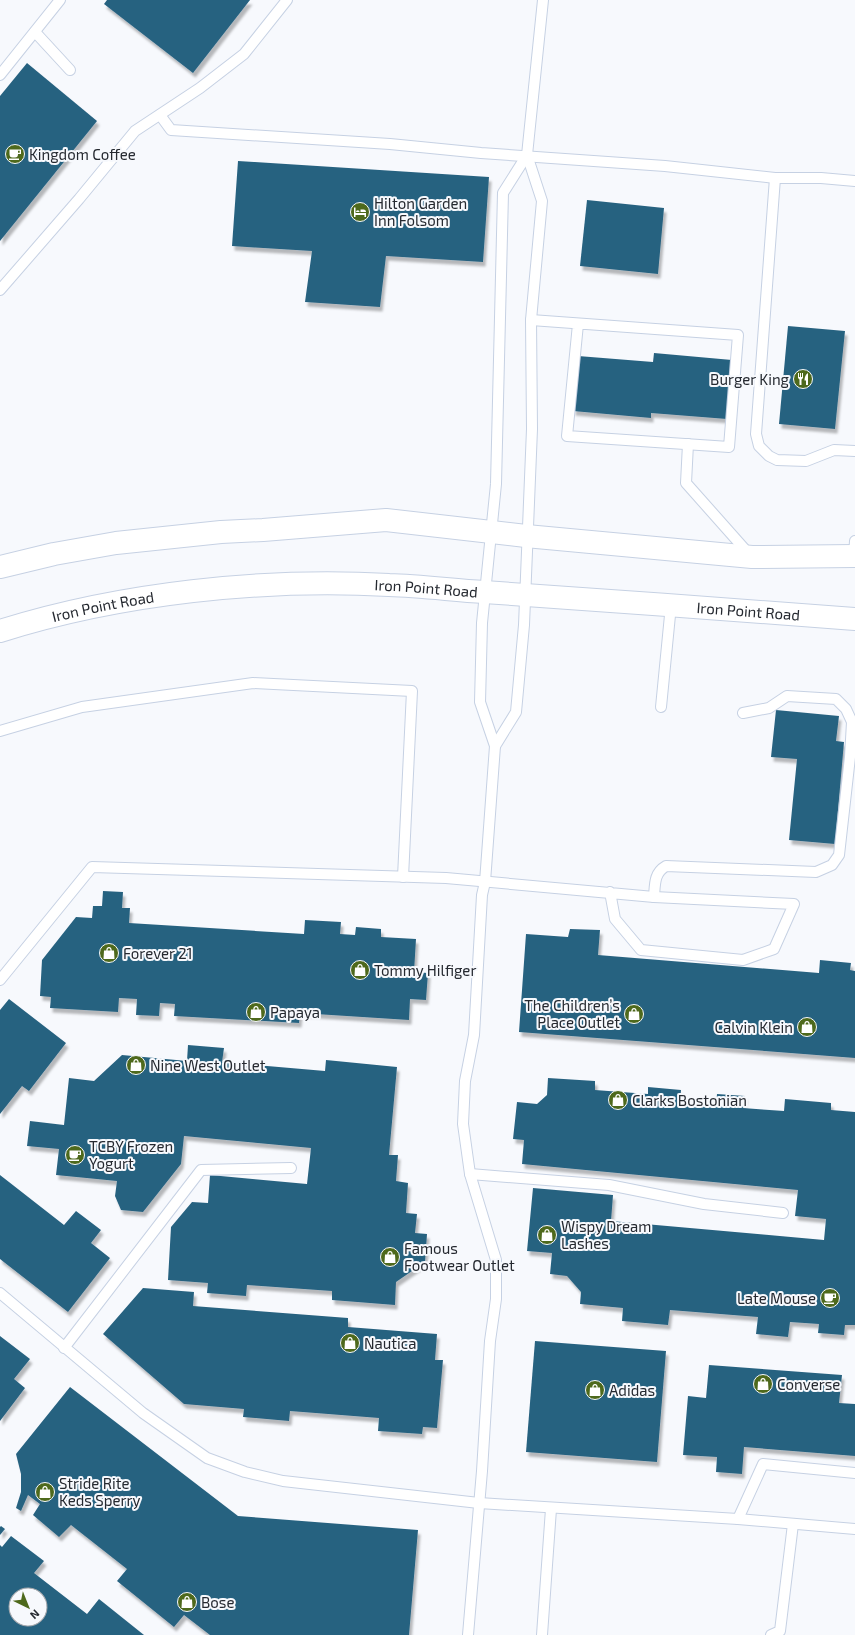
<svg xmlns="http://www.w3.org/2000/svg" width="855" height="1635" font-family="'Exo 2',sans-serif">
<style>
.building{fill:#286280;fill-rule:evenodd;filter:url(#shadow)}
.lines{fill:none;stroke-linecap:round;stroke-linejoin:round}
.lane-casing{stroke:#c6d1e3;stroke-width:12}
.secondary-casing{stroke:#c6d1e3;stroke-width:24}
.lane{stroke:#fff;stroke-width:10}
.secondary{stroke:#fff;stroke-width:22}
.labels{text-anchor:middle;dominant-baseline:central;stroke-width:4;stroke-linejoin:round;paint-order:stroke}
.poi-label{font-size:15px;fill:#252930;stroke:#f7f9fd;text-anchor:start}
.street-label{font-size:15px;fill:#252930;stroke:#f7f9fd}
</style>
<defs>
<filter id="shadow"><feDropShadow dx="2.5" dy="4.5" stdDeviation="1" flood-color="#0004"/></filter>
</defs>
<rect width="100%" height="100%" fill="#f7f9fd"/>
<!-- building -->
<g class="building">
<path d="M 107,0 L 250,0 L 193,73 L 104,4 Z"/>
<path d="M 27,63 L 97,121 L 0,241 L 0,96 Z"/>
<path d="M 238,161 L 489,177 L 483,262 L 386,256 L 380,307 L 305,302 L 312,251 L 232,246 Z"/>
<path d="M 587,200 L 664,208 L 658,274 L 580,266 Z"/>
<path d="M 788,326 L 845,331 L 835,429 L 779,424 Z"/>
<path d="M 654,353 L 732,360 L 727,419 L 651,413 L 651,418 L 573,411 L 578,356 L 653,362 Z"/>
<path d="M 776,710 L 839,716 L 836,741 L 844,742 L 835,844 L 789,840 L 797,759 L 771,757 Z"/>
<path d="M 103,891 L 123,892 L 122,908 L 130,908 L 129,923 L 304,934 L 305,920 L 341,922 L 340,934 L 355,935 L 356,927 L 381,929 L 381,937 L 416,939 L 414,972 L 428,973 L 426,1000 L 410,999 L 409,1020 L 300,1013 L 299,1023 L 174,1016 L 175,1004 L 160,1003 L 159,1016 L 136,1015 L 137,999 L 119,998 L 118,1012 L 50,1008 L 51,997 L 40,996 L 42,960 L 76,917 L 92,918 L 93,906 L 102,906 Z"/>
<path d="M 570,929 L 600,930 L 598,955 L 819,973 L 820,960 L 851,963 L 850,970 L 855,971 L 855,1058 L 519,1032 L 526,934 L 568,937 Z"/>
<path d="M 9,999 L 66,1043 L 29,1091 L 22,1086 L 0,1114 L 0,1010 Z"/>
<path d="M 188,1045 L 224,1048 L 222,1062 L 325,1071 L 326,1060 L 397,1067 L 389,1155 L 398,1155 L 396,1181 L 408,1183 L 406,1213 L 417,1214 L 415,1233 L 427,1234 L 425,1262 L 396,1282 L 395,1305 L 332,1300 L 332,1291 L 247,1285 L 246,1296 L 207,1293 L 208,1283 L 168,1280 L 171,1227 L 192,1202 L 208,1203 L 210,1175 L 307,1184 L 311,1148 L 184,1136 L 181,1164 L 143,1212 L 121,1210 L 115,1196 L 117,1181 L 56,1175 L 59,1149 L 27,1146 L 30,1121 L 64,1125 L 69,1078 L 94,1081 L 122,1055 L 187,1061 Z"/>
<path d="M 548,1078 L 595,1081 L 595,1090 L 648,1094 L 648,1087 L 681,1090 L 680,1104 L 716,1106 L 717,1094 L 745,1096 L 743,1108 L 784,1111 L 785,1099 L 831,1103 L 831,1110 L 855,1112 L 855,1325 L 845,1325 L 844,1335 L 818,1333 L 819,1324 L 790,1322 L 788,1337 L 756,1334 L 758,1317 L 670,1310 L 668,1325 L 622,1321 L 623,1308 L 580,1304 L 581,1292 L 567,1276 L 550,1274 L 552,1253 L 527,1251 L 533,1188 L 613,1195 L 611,1221 L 824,1240 L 826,1219 L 795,1216 L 798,1190 L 522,1164 L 524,1140 L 513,1139 L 517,1102 L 537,1104 L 547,1095 Z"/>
<path d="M 0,1175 L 64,1225 L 76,1211 L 101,1230 L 91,1243 L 110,1258 L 68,1312 L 0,1259 Z"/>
<path d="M 143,1288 L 194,1292 L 193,1306 L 348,1318 L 348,1327 L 437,1334 L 435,1360 L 443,1360 L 437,1428 L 423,1427 L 422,1434 L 378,1431 L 379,1418 L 290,1411 L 289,1421 L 243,1417 L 244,1409 L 184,1404 L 103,1334 Z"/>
<path d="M 0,1336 L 30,1359 L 14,1379 L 25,1388 L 0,1421 Z"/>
<path d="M 535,1341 L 666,1351 L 657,1462 L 526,1452 Z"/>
<path d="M 709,1365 L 842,1375 L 839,1403 L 855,1404 L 855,1456 L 744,1447 L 742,1474 L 716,1472 L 717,1457 L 683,1455 L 688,1396 L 706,1398 Z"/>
<path d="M 70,1387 L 238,1516 L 418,1530 L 409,1635 L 210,1635 L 184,1615 L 174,1627 L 117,1581 L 127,1569 L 71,1525 L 59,1537 L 33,1515 L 40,1504 L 28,1495 L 21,1511 L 16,1508 L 21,1492 L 21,1474 L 16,1454 Z"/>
<path d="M 1,1526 L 5,1529 L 0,1535 L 0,1527 Z"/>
<path d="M 11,1536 L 44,1561 L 34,1573 L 87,1614 L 99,1599 L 144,1635 L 0,1635 L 0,1545 L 2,1547 ZM 16,1595 L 40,1595 L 40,1619 L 16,1619 Z"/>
</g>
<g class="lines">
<defs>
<g id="lane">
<path d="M 35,32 L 70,70"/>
<path d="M 0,75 L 60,0"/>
<path d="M 160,115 L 171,130 L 390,144 L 481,153 L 665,166 L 775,178 L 821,178 L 855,181"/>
<path d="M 775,178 L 756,434 L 759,446 L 769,456 L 777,460 L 806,461 L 834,450 L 855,451"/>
<path d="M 0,290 L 79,199 L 135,131 L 200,88 L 244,54 L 287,0"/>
<path d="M 531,320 L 738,335 L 729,447 L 567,436 L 578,324"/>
<path d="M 688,444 L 686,483 L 749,554"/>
<path d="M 854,556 L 855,541"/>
<path d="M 661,707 L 671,605"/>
<path d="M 0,731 L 82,707 L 253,683 L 412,691 L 403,877"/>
<path d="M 495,746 L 516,712 L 524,625 L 532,429 L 531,320 L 542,201 L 527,155 L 543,0"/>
<path d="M 654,897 C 655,884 654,873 666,866 L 816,872 L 832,865 L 839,855 L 850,757 L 852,722 L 846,709 L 836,699 L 787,696 L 769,708 L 743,713"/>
<path d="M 0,980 L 92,867 L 446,878 L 654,897 L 794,904 L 774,949 L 743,960 L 641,950 L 615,919 L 610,892"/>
<path d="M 470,1174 L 609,1185 L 704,1204 L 783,1213"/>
<path d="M 0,1293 L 143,1413 L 207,1458 L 245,1472 L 283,1481 L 479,1503 L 738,1519 L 855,1529"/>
<path d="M 64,1348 L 201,1170 L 291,1168"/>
<path d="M 738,1519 L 763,1464 L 855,1473"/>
<path d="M 468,1635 L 482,1471 L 490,1341 L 496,1299 L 496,1260 L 470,1174 L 463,1124 L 465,1081 L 474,1035 L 482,895 L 485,882 L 495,746 L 480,702 L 482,623 L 496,484 L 503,193 L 527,155"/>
<path d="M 542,1635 L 551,1509"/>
<path d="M 771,1635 L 780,1631 L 793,1524"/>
</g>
<g id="secondary">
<path d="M 0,567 L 54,554 L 116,543 L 221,532 L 263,530 L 386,520 L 526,536 L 752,557 L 855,556"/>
<path id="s1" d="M 0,631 C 121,593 263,578 389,585 C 421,586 452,590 484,592 C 608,601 731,609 855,619"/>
</g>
</defs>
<!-- lane casing -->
<use href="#lane" class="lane-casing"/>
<!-- secondary casing -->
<use href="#secondary" class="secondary-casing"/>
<!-- lane -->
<use href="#lane" class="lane"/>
<!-- secondary -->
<use href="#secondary" class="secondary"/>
</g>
<!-- icons -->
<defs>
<symbol id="cafe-disc" viewBox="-11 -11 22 22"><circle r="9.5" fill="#4e691c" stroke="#f7f9fd"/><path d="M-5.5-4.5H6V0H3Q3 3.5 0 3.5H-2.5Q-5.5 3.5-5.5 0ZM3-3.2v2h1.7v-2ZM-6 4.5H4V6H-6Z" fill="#fff"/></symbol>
<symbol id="hotel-disc" viewBox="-11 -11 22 22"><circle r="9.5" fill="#4e691c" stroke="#f7f9fd"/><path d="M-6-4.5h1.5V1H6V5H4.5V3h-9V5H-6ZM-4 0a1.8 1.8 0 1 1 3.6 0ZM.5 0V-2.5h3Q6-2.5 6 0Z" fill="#fff"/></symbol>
<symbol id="restaurant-disc" viewBox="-11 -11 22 22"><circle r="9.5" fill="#4e691c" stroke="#f7f9fd"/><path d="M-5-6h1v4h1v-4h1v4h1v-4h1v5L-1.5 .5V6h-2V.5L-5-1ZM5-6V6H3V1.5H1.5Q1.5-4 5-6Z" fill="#fff"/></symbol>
<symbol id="shop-disc" viewBox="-11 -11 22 22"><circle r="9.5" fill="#4e691c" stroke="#f7f9fd"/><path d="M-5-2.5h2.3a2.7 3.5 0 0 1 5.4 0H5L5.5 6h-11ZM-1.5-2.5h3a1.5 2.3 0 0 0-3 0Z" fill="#fff"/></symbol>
</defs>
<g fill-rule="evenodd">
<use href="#cafe-disc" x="4" y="143" width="22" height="22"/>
<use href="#hotel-disc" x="349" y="201" width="22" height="22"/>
<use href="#restaurant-disc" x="792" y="368" width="22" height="22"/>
<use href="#shop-disc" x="98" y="942" width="22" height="22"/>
<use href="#shop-disc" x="349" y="959" width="22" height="22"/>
<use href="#shop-disc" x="245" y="1001" width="22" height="22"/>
<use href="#shop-disc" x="623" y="1003" width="22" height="22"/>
<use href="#shop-disc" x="796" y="1016" width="22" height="22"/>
<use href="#shop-disc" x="125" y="1054" width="22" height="22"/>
<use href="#shop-disc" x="607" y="1089" width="22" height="22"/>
<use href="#cafe-disc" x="64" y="1144" width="22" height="22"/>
<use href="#shop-disc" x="536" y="1224" width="22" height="22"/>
<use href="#shop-disc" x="379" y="1246" width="22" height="22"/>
<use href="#cafe-disc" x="819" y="1287" width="22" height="22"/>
<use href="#shop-disc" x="339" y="1332" width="22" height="22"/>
<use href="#shop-disc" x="752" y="1373" width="22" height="22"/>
<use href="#shop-disc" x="584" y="1379" width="22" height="22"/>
<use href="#shop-disc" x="34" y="1481" width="22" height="22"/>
<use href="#shop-disc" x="176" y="1591" width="22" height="22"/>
</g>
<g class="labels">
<!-- poi labels -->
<g class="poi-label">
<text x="29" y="154">Kingdom Coffee</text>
<text x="374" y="203">Hilton Garden<tspan x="374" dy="17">Inn Folsom</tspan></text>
<text x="789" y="379" text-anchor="end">Burger King</text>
<text x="123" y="953">Forever 21</text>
<text x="374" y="970">Tommy Hilfiger</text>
<text x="620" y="1005" text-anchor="end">The Children’s<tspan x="620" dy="17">Place Outlet</tspan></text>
<text x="270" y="1012">Papaya</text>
<text x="793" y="1027" text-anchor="end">Calvin Klein</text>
<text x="150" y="1065">Nine West Outlet</text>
<text x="632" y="1100">Clarks Bostonian</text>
<text x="89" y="1146">TCBY Frozen<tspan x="89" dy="17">Yogurt</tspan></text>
<text x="561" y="1226">Wispy Dream<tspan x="561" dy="17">Lashes</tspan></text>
<text x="404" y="1248">Famous<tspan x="404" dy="17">Footwear Outlet</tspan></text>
<text x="816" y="1298" text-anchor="end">Late Mouse</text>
<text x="364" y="1343">Nautica</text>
<text x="777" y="1384">Converse</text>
<text x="609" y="1390">Adidas</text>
<text x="59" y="1483">Stride Rite<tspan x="59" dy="17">Keds Sperry</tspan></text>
<text x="201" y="1602">Bose</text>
</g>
<!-- street labels -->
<g class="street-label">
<text stroke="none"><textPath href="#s1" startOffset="431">Iron Point Road</textPath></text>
<text stroke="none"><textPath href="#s1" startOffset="106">Iron Point Road</textPath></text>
<text stroke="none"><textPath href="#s1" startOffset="754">Iron Point Road</textPath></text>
</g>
</g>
<!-- north arrow -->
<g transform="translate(28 1607) rotate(137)"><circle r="19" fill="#f7f9fd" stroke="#a3a6ab"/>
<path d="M0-3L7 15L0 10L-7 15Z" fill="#4e691c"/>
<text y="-6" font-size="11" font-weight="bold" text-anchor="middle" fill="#252930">N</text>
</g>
</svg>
